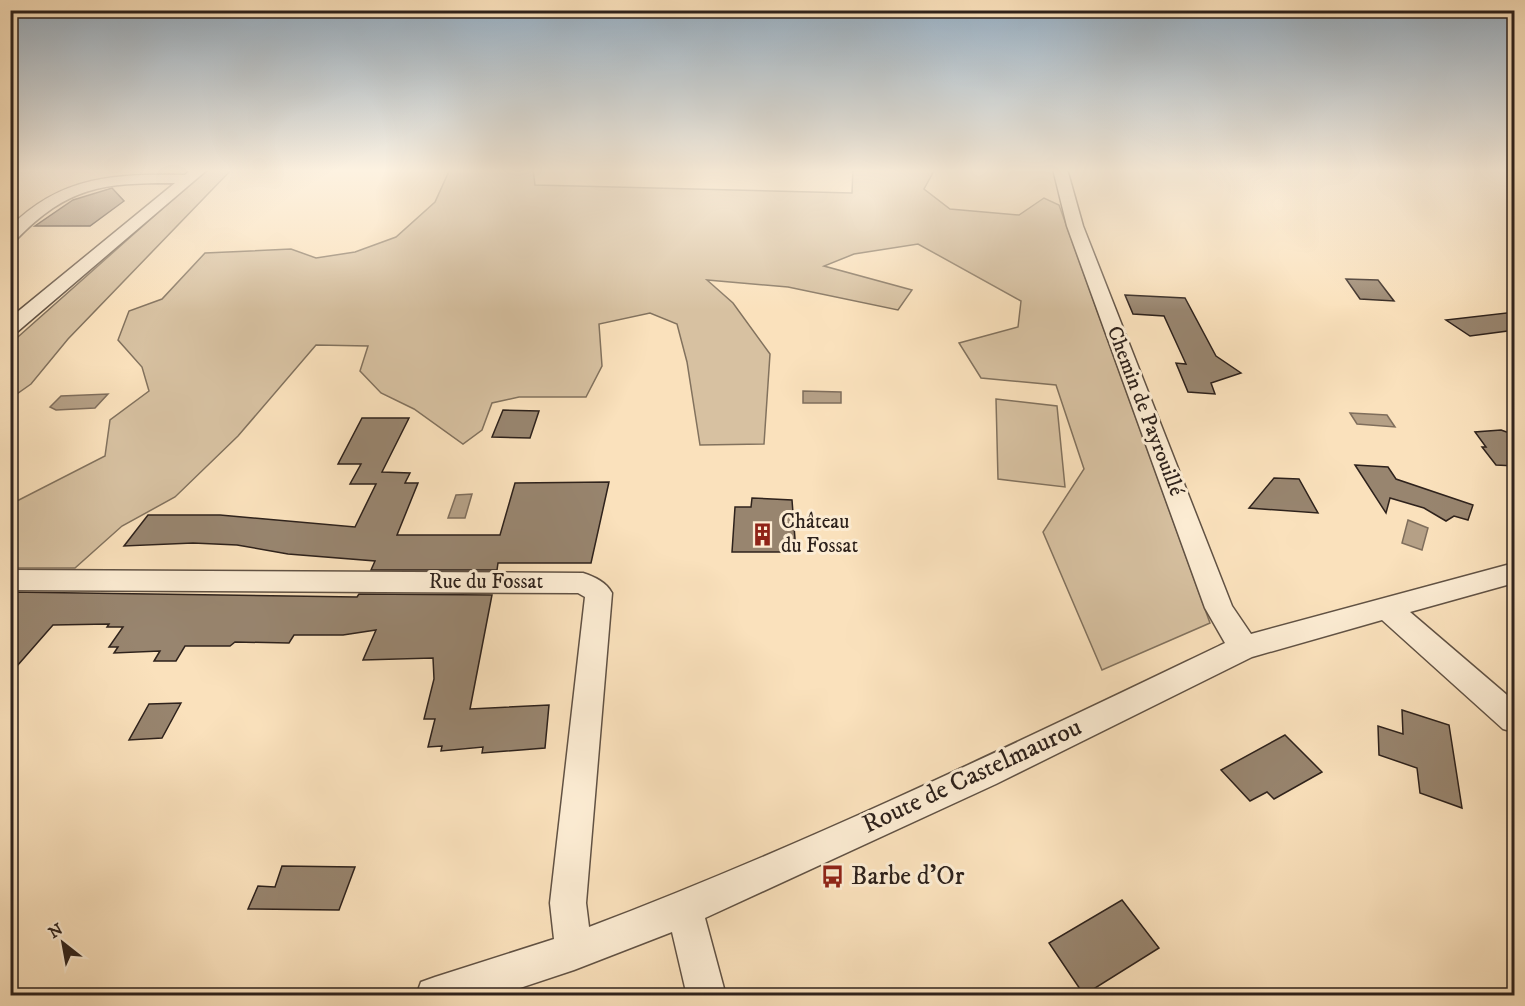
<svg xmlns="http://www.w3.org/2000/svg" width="1525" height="1006" font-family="'IM FELL DW Pica',serif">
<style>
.green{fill:#d7c1a1;stroke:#82725e;stroke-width:1.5}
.water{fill:#b5a086;stroke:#7f6e5c;stroke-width:1.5}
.building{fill:#98856f;stroke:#2e221c;stroke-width:1.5}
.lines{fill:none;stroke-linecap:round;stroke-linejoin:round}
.minor-casing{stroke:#615244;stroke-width:3}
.minor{fill:#fcecd3;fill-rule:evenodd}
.labels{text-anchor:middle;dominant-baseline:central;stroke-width:6;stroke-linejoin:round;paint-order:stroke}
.street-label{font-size:21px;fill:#2e221c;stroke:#fcecd3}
.poi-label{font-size:21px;fill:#2e221c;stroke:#fcecd3;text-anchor:start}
.near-street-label{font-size:26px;fill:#2e221c;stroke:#fcecd3}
.near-poi-label{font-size:26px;fill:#2e221c;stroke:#fcecd3;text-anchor:start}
</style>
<rect width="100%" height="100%" fill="#fae1bc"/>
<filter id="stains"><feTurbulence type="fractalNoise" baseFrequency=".00333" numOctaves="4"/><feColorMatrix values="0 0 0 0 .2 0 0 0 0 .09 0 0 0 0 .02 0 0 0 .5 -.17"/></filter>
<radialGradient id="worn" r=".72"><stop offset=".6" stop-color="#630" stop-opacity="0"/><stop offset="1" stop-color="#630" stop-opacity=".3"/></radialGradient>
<!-- green -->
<g class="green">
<path d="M 207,169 L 232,169 L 68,339 L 31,384 L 11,398 L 10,344 Z"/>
<path d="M 450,169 L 533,169 L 535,185 L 852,193 L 853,169 L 935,169 L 924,189 L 950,209 L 1019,215 L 1044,198 L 1059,205 L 1210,623 L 1102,670 L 1043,532 L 1084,469 L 1056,385 L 981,378 L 959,343 L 1018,327 L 1021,301 L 918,244 L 854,254 L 824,266 L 912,290 L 898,310 L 788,287 L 707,280 L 733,303 L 770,354 L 764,444 L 700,445 L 687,362 L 677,324 L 650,313 L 599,324 L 602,366 L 586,397 L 519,397 L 492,403 L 482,430 L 463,444 L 414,409 L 381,393 L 360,371 L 368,346 L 316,345 L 238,436 L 175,497 L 122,526 L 75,568 L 11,568 L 11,504 L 105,456 L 110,420 L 149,391 L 142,367 L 118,340 L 129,311 L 162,299 L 205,253 L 291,249 L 316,258 L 355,252 L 396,237 L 435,202 Z"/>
<path d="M 996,399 L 1057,406 L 1065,487 L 998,479 Z"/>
</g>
<!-- water -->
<g class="water">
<path d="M 803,391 L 841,392 L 841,403 L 803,403 Z"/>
<path d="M 108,394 L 95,408 L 56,410 L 50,407 L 61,396 Z"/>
<path d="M 1350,413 L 1387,415 L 1395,427 L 1357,424 Z"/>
<path d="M 472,494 L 465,518 L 448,518 L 456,495 Z"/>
<path d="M 1408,520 L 1428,528 L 1422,550 L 1402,543 Z"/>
</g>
<!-- building -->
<g class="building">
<path d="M 112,188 L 124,201 L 90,226 L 35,226 L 73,200 Z"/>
<path d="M 1346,279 L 1378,280 L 1394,301 L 1360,299 Z"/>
<path d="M 1125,295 L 1185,298 L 1216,356 L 1241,373 L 1211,383 L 1215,394 L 1188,392 L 1176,363 L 1186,364 L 1164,316 L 1133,314 Z"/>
<path d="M 1515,312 L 1515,330 L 1470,336 L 1446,320 Z"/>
<path d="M 503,410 L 539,411 L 530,438 L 492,437 Z"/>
<path d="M 362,418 L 409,418 L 382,472 L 410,473 L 405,483 L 418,483 L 397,535 L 500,535 L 515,483 L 609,482 L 591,563 L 498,563 L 497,570 L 371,570 L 375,561 L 288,554 L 237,545 L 193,543 L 124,546 L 148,515 L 220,515 L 355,527 L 376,484 L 350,484 L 361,464 L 338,464 Z"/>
<path d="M 1501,430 L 1515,435 L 1515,466 L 1496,465 L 1482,447 L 1486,447 L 1475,432 Z"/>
<path d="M 1355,465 L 1388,467 L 1396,479 L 1473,505 L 1468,520 L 1454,516 L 1446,521 L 1424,508 L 1390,498 L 1386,513 Z"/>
<path d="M 1274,478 L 1299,479 L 1318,513 L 1249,508 Z"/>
<path d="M 752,498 L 792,500 L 796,552 L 732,552 L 735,507 L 751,507 Z"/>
<path d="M 10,592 L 357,597 L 359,594 L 492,595 L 470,709 L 549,705 L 545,748 L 482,753 L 483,747 L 441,751 L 442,746 L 428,747 L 435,719 L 424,719 L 434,679 L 433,658 L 363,660 L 376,630 L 343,635 L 294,635 L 289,643 L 235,642 L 230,646 L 185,646 L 176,661 L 154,661 L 160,651 L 114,653 L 118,647 L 109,647 L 123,627 L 107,627 L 109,624 L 53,625 L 10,674 Z"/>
<path d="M 181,703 L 162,738 L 129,740 L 149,704 Z"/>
<path d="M 1402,710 L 1449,725 L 1462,808 L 1420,793 L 1417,768 L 1379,755 L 1378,726 L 1403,734 Z"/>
<path d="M 1285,735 L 1322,772 L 1274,799 L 1267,792 L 1250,801 L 1221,770 Z"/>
<path d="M 282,866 L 355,867 L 339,910 L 248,909 L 258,886 L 275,887 Z"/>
<path d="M 1122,900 L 1159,948 L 1084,995 L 1049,943 Z"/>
</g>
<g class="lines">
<defs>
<g id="minor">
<path d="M 192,169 L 208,169 L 17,332 L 10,334 L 10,318 L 175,183 C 103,183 68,186 16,240 L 10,242 L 10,227 C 62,175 116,174 185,175 Z"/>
<path d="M 1053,169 L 1067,169 L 1083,226 L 1232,606 L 1251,634 L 1514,563 L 1514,583 L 1410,612 L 1514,701 L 1514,732 L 1503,729 L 1382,620 L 1252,657 L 996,784 L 705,918 L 726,996 L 687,996 L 672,932 L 574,970 L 496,996 L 416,996 L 421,982 L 435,977 L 554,939 L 550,903 L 585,597 L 578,593 L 10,590 L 10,570 L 583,573 C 595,577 606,582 612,593 L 586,903 L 589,927 C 806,845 1016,743 1225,643 L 1205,608 L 1067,226 Z"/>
</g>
</defs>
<!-- minor casing -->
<use href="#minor" class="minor-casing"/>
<!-- minor -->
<use href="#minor" class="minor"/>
</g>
<!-- sky -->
<linearGradient id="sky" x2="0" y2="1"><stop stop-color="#93acc1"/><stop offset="0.55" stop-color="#fdf2e1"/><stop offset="1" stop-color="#fdf2e1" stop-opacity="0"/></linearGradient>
<rect width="1525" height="310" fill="url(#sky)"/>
<!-- icons -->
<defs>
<symbol id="building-bare" viewBox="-9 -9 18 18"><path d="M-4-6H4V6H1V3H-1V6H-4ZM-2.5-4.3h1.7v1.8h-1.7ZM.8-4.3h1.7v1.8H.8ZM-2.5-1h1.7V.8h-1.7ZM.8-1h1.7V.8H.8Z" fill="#8f2418" stroke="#fcecd3" stroke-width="2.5" paint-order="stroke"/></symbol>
<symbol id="bus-bare" viewBox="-9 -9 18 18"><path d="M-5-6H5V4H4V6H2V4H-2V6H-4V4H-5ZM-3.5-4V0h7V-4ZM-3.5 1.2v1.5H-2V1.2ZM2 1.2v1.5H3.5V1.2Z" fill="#8f2418" stroke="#fcecd3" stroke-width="2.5" paint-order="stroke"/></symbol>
</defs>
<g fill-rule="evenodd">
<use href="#building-bare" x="746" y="518" width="33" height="33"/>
<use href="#bus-bare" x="816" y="860" width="33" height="33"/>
</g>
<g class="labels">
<!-- street labels -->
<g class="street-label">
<text transform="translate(1145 411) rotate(69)">Chemin de Payrouillé</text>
<text x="486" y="582">Rue du Fossat</text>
</g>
<!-- poi labels -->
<g class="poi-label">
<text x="781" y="522">Château<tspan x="781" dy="24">du Fossat</tspan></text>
</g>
<!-- near-street labels -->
<g class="near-street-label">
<text transform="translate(972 776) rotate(-25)">Route de Castelmaurou</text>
</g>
<!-- near-poi labels -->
<g class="near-poi-label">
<text x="851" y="876">Barbe d'Or</text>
</g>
</g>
<!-- margin -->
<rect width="1525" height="1006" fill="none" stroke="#fae1bc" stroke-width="36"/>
<rect x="12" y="12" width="1501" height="982" fill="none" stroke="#2e221c" stroke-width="3"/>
<rect x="18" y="18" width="1489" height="970" fill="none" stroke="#2e221c" stroke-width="1.5"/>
<!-- north arrow -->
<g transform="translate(63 943) rotate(329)" stroke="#fcecd3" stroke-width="4.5" paint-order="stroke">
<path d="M0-4.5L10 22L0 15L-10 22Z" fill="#2e221c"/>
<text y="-9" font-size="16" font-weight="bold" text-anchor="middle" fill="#2e221c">N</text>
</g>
<rect width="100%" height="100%" filter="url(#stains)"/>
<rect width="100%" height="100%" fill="url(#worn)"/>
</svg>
